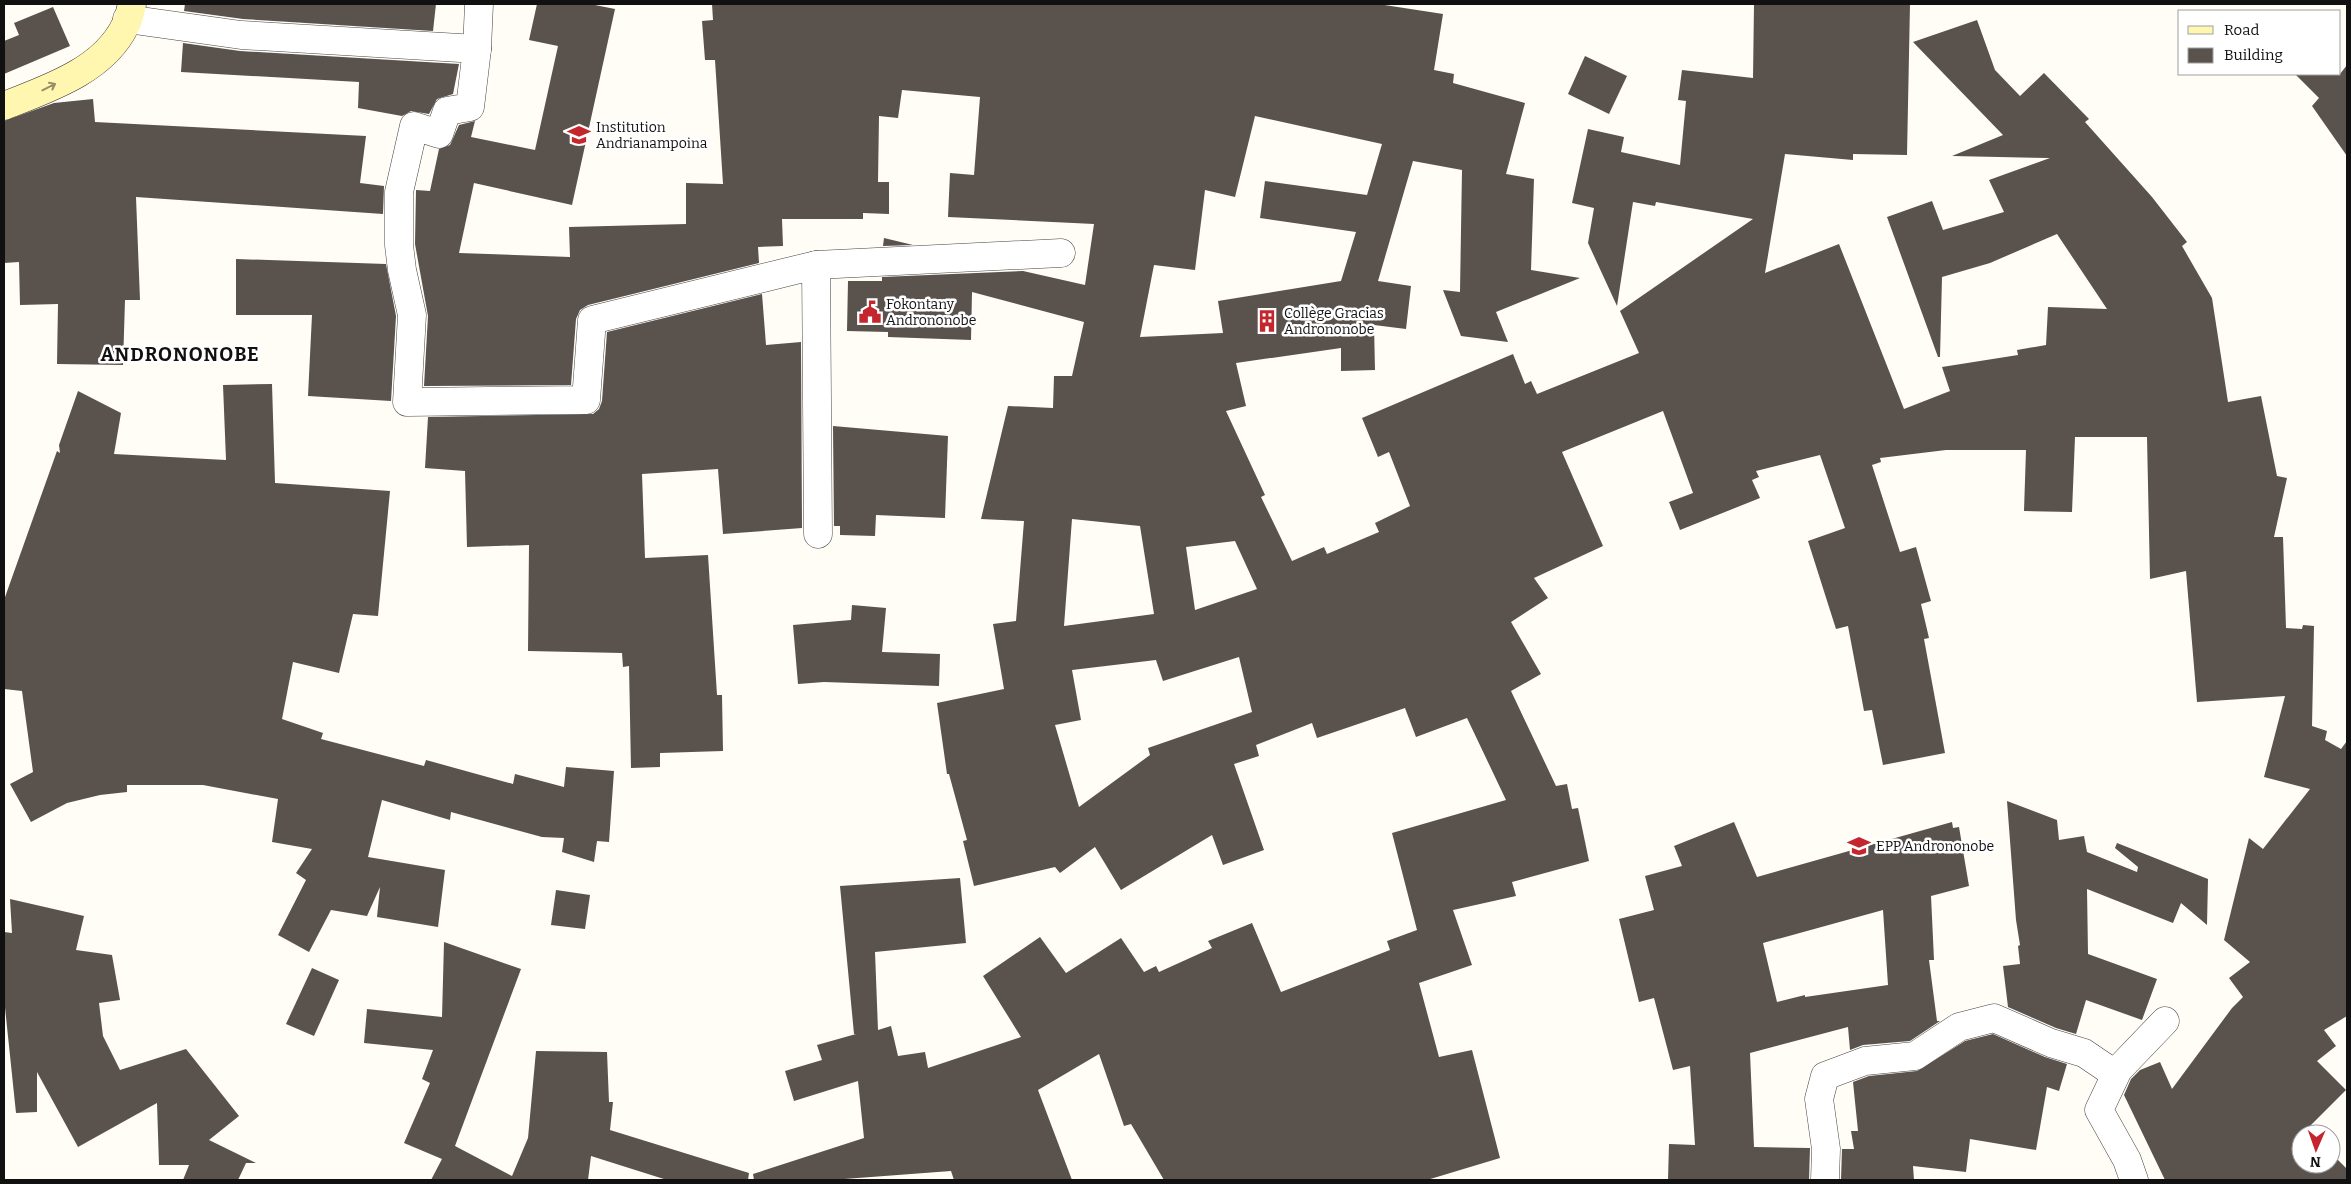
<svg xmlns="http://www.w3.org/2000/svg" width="2351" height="1184" font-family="Bitter,serif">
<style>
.building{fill:#5a524d;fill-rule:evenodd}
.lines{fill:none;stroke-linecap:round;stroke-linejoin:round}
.minor-casing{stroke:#444;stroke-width:29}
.secondary-casing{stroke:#333;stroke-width:29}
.minor{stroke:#fff;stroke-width:28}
.secondary{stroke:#fff6b0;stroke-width:28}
.oneway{stroke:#948f68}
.labels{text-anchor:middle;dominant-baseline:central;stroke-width:5;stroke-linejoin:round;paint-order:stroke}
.poi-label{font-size:14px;fill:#111;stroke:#fff;text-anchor:start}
.district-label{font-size:19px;font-weight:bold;letter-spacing:1px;fill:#111;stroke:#fff}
</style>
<rect width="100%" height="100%" fill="#fffdf5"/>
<!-- building -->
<g class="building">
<path d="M 185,4 L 436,4 L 433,31 L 243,19 L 184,11 Z"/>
<path d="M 537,4 L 590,4 L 615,9 L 572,205 L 474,183 L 459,253 L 570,257 L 569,227 L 686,224 L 686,183 L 723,184 L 715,60 L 705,60 L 702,21 L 713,20 L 712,4 L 1378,4 L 1443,14 L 1434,70 L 1454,74 L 1453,83 L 1525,103 L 1506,174 L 1534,179 L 1531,270 L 1580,278 L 1496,312 L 1508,342 L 1461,336 L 1443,290 L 1460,292 L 1462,170 L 1413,161 L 1378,281 L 1411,286 L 1406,329 L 1374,325 L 1375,370 L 1341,371 L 1341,348 L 1236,363 L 1246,406 L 1226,411 L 1265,495 L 1261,497 L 1292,561 L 1324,547 L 1327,554 L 1379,532 L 1375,523 L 1410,506 L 1389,452 L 1378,457 L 1362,418 L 1513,354 L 1525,384 L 1531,381 L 1537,394 L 1639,353 L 1620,311 L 1753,219 L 1656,202 L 1655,206 L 1633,202 L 1617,306 L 1588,243 L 1594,208 L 1572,203 L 1588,129 L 1624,137 L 1621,152 L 1680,165 L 1686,101 L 1678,100 L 1682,70 L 1753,78 L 1754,4 L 1910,4 L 1907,155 L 1853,154 L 1853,160 L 1785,154 L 1765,273 L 1839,244 L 1904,409 L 1950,391 L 1942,367 L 2018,355 L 2017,350 L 2046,345 L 2048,307 L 2107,309 L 2057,234 L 1990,263 L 1942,277 L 1940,357 L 1938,357 L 1887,217 L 1932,201 L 1943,230 L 2004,212 L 1989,180 L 2050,158 L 1952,156 L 2003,135 L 1913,42 L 1977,20 L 1995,70 L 2020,96 L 2044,73 L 2089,119 L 2085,122 L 2152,197 L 2187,242 L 2182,246 L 2212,298 L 2228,402 L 2261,396 L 2277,476 L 2287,478 L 2274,537 L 2283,537 L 2286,628 L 2302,629 L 2303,625 L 2314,626 L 2312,726 L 2327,731 L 2325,740 L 2341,749 L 2347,741 L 2347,1016 L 2324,1030 L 2336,1046 L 2317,1061 L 2346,1090 L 2306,1130 L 2311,1134 L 2301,1134 L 2301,1164 L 2331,1164 L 2331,1153 L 2347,1169 L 2347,1180 L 2165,1180 L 2124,1095 L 2131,1079 L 2140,1070 L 2160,1062 L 2172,1089 L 2232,1008 L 2243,997 L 2229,978 L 2250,962 L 2224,940 L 2249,838 L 2263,849 L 2310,789 L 2264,777 L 2285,696 L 2197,702 L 2186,571 L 2150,579 L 2147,437 L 2075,437 L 2072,512 L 2024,511 L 2026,450 L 1946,450 L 1880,458 L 1881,462 L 1872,465 L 1900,552 L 1916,547 L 1931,601 L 1921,604 L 1929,638 L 1924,639 L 1945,753 L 1883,765 L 1872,710 L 1864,711 L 1848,626 L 1836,629 L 1808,541 L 1845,528 L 1820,455 L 1756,471 L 1759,477 L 1752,480 L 1760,498 L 1680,530 L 1669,502 L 1693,493 L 1663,411 L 1562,452 L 1603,546 L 1534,578 L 1548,598 L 1511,622 L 1541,674 L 1511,691 L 1556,786 L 1567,784 L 1572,809 L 1578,808 L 1589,861 L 1512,882 L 1516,896 L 1453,910 L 1472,965 L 1419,983 L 1439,1057 L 1472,1050 L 1500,1158 L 1427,1180 L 1164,1180 L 1131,1124 L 1124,1126 L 1099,1054 L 1038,1090 L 1072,1180 L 954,1180 L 951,1171 L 831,1180 L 754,1180 L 753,1174 L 864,1138 L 858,1081 L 794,1101 L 785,1071 L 822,1060 L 817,1045 L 856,1034 L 854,1034 L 840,886 L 960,878 L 966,943 L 875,952 L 878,1030 L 891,1026 L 898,1056 L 925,1052 L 928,1068 L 1021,1037 L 983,976 L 1040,937 L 1066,973 L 1121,938 L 1144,972 L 1156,966 L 1159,972 L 1212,948 L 1208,941 L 1252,923 L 1281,992 L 1390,950 L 1387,941 L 1417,930 L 1392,833 L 1506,800 L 1467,718 L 1416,737 L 1405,708 L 1317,738 L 1312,723 L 1256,745 L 1259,756 L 1234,764 L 1264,850 L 1223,865 L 1212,835 L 1121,890 L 1095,847 L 1060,873 L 1055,867 L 974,886 L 963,841 L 967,840 L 949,774 L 947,774 L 937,703 L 1004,689 L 993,624 L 1016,621 L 1024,521 L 981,519 L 1008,406 L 1053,408 L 1054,376 L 1072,376 L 1084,322 L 972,292 L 971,340 L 888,337 L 888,332 L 847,331 L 848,281 L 882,281 L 882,277 L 1023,271 L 1085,285 L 1094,224 L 948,217 L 950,173 L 974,175 L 980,97 L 902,90 L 898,118 L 879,116 L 878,182 L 889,182 L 889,214 L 863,213 L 863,219 L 782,219 L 783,246 L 758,247 L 759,263 L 588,305 L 580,310 L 576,319 L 571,385 L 424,386 L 428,316 L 415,244 L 416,190 L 430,191 L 439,149 L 450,145 L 459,125 L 475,121 L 471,137 L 535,150 L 558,46 L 529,40 ZM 1255,116 L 1382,144 L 1367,195 L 1265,181 L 1260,218 L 1356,232 L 1341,281 L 1218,301 L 1223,333 L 1140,337 L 1154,265 L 1195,270 L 1205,190 L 1235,197 ZM 1072,519 L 1140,526 L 1154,614 L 1064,626 ZM 1235,541 L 1257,589 L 1195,610 L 1186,547 ZM 1239,657 L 1252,712 L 1148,748 L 1150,755 L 1079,807 L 1055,725 L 1081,720 L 1072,670 L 1156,660 L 1163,681 Z"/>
<path d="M 53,7 L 70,46 L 4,74 L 4,41 L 19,35 L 14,23 Z"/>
<path d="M 183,43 L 240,51 L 459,64 L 453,94 L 437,99 L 429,114 L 411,111 L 402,116 L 358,108 L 359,82 L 181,72 Z"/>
<path d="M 1585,56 L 1627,76 L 1609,114 L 1568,94 Z"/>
<path d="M 2347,65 L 2347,156 L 2312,106 L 2319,98 L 2295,74 L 2340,74 Z"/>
<path d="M 93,99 L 95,122 L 366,136 L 360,183 L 384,186 L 383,214 L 136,197 L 140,300 L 125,300 L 123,365 L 57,364 L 58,304 L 20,305 L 19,262 L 4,263 L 4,121 L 54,103 Z"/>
<path d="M 884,238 L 913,245 L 883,246 Z"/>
<path d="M 236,259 L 386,264 L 396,316 L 391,401 L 308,396 L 312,315 L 236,315 Z"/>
<path d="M 762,294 L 766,345 L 801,342 L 802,528 L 723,534 L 718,469 L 642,474 L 645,558 L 708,555 L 717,695 L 722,695 L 723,751 L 660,753 L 660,767 L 631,768 L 629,666 L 623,667 L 622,653 L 528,651 L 529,545 L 467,547 L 465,471 L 425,468 L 428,417 L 593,414 L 599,409 L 602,401 L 607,332 Z"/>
<path d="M 272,384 L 275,483 L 390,491 L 378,616 L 353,614 L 339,673 L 293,662 L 282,719 L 323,733 L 321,739 L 424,766 L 426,760 L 513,784 L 515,774 L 564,787 L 566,767 L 614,771 L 609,842 L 597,841 L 594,862 L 562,852 L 564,838 L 542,837 L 451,812 L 450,820 L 382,800 L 368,857 L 445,870 L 438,927 L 377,917 L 380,887 L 367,916 L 331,910 L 309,952 L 278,935 L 306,880 L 296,873 L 312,849 L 272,842 L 278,799 L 203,785 L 127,785 L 127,792 L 100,795 L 67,803 L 31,822 L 10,784 L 33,772 L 22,691 L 4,689 L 4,600 L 57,451 L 60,453 L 59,445 L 78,391 L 121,413 L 114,454 L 226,460 L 223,385 Z"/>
<path d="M 833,426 L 948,436 L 945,518 L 876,515 L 875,536 L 840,535 L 840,526 L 834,526 Z"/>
<path d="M 852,605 L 886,608 L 882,652 L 940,654 L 939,686 L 824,682 L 798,684 L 793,625 L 851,620 Z"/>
<path d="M 2007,801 L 2057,820 L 2059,840 L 2084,836 L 2087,852 L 2137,872 L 2138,867 L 2115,848 L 2117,843 L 2208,879 L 2207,925 L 2181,903 L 2173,923 L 2087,889 L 2088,954 L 2157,979 L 2142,1020 L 2086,1000 L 2076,1034 L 2056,1028 L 2008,1007 L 2003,966 L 2020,964 L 2018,946 L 2020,945 L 2016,920 Z"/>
<path d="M 1734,822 L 1757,877 L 1952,822 L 1953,828 L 1959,827 L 1969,886 L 1931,896 L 1934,960 L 1929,960 L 1937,1021 L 1940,1021 L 1910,1041 L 1863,1045 L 1850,1050 L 1848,1027 L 1750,1053 L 1754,1147 L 1810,1148 L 1809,1180 L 1668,1180 L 1669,1144 L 1695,1145 L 1690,1066 L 1673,1070 L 1654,998 L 1639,1002 L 1619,919 L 1654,910 L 1645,876 L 1682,866 L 1674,846 ZM 1883,910 L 1888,985 L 1805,997 L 1805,995 L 1777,1002 L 1763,943 Z"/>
<path d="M 556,890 L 590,895 L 585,929 L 551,925 Z"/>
<path d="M 10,899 L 84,916 L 76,950 L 112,955 L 120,1000 L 99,1003 L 103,1036 L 120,1070 L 186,1049 L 239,1116 L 209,1140 L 256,1163 L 246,1163 L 238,1180 L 183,1180 L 189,1165 L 159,1165 L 157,1103 L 78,1147 L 37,1072 L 37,1112 L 16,1113 L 4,998 L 4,932 L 12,933 Z"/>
<path d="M 444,942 L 521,969 L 455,1146 L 512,1176 L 528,1138 L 536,1051 L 607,1052 L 609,1102 L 613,1102 L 610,1130 L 749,1173 L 748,1180 L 667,1180 L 591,1156 L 588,1180 L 431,1180 L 442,1159 L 404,1143 L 430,1083 L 422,1079 L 433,1050 L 364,1043 L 367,1009 L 442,1017 Z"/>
<path d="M 312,968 L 339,980 L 314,1036 L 286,1024 Z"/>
<path d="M 1993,1034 L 2045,1057 L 2067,1064 L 2059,1091 L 2047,1087 L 2036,1150 L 1970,1139 L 1966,1172 L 1913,1166 L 1914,1180 L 1841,1180 L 1842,1149 L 1854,1149 L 1851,1131 L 1858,1131 L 1853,1082 L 1869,1076 L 1917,1071 L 1965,1041 Z"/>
</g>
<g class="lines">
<defs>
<g id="minor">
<path d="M 479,4 L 477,49 L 470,107 L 447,111 L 439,134 L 414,126 L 399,192 L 399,245 L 402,270 L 412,315 L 407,402 L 586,400 L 592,320 L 816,265 L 818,534"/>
<path d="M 127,19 L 241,35 L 477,49"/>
<path d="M 816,265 L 1061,253"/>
<path d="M 1825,1180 L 1826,1149 L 1819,1099 L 1825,1076 L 1865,1061 L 1915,1056 L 1959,1027 L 1994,1018 L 2051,1043 L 2084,1053 L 2115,1074"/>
<path d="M 2134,1180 L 2127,1160 L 2099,1110 L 2118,1070 L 2165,1021"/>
</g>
<path id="secondary" d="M 4,106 C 47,89 103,71 125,26 C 129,20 130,11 132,4"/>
</defs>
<!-- minor casing -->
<use href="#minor" class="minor-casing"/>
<!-- secondary casing -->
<use href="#secondary" class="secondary-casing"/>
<!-- minor -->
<use href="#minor" class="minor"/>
<!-- secondary -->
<use href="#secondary" class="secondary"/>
</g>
<!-- one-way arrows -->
<defs><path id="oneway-shaft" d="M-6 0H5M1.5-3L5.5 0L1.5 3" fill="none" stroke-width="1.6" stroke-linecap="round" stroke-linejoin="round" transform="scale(1.25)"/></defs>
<use class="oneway" href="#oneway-shaft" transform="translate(49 87) rotate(-27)"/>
<!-- icons -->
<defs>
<symbol id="school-bare" viewBox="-9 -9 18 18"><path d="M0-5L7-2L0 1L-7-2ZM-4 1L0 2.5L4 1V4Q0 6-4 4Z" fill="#c4262e" stroke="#fff" stroke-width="2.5" paint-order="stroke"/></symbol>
<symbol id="civic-bare" viewBox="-9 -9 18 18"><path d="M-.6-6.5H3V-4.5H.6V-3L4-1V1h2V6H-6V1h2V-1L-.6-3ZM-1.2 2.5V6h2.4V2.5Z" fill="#c4262e" stroke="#fff" stroke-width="2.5" paint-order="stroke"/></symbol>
<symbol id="building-bare" viewBox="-9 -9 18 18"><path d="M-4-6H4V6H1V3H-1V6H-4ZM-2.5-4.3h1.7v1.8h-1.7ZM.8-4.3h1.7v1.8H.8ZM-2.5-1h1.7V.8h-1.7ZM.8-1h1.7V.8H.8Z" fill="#c4262e" stroke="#fff" stroke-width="2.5" paint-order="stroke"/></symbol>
</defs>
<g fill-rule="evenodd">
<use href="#school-bare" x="563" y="119" width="32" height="32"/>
<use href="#civic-bare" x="854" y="296" width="32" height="32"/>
<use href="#building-bare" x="1251" y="305" width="32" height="32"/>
<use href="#school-bare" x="1843" y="830" width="32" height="32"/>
</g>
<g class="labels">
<!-- poi labels -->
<g class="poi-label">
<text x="596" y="127">Institution<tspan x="596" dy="16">Andrianampoina</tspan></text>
<text x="886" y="304">Fokontany<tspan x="886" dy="16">Andrononobe</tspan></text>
<text x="1284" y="313">Collège Gracias<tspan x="1284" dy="16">Andrononobe</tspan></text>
<text x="1876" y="846">EPP Andrononobe</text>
</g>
<!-- district labels -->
<g class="district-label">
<text x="180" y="354">ANDRONONOBE</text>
</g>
</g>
<!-- border -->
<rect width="2351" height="1184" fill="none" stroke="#111111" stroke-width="10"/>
<!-- legend -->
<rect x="2178" y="10" width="162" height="65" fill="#ffffff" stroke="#a0a0a0"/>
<rect x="2188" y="26" width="25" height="8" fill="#fff6b0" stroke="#a0a0a0"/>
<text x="2224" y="35" font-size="15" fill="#111111">Road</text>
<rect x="2188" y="48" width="25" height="15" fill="#5a524d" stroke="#a0a0a0"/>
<text x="2224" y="60" font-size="15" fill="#111111">Building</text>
<!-- north arrow -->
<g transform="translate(2316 1149) rotate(182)"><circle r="24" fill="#ffffff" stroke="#a0a0a0"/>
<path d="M0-4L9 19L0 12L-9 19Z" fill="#c4262e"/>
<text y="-8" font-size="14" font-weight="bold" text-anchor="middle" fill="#111111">N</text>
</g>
</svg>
